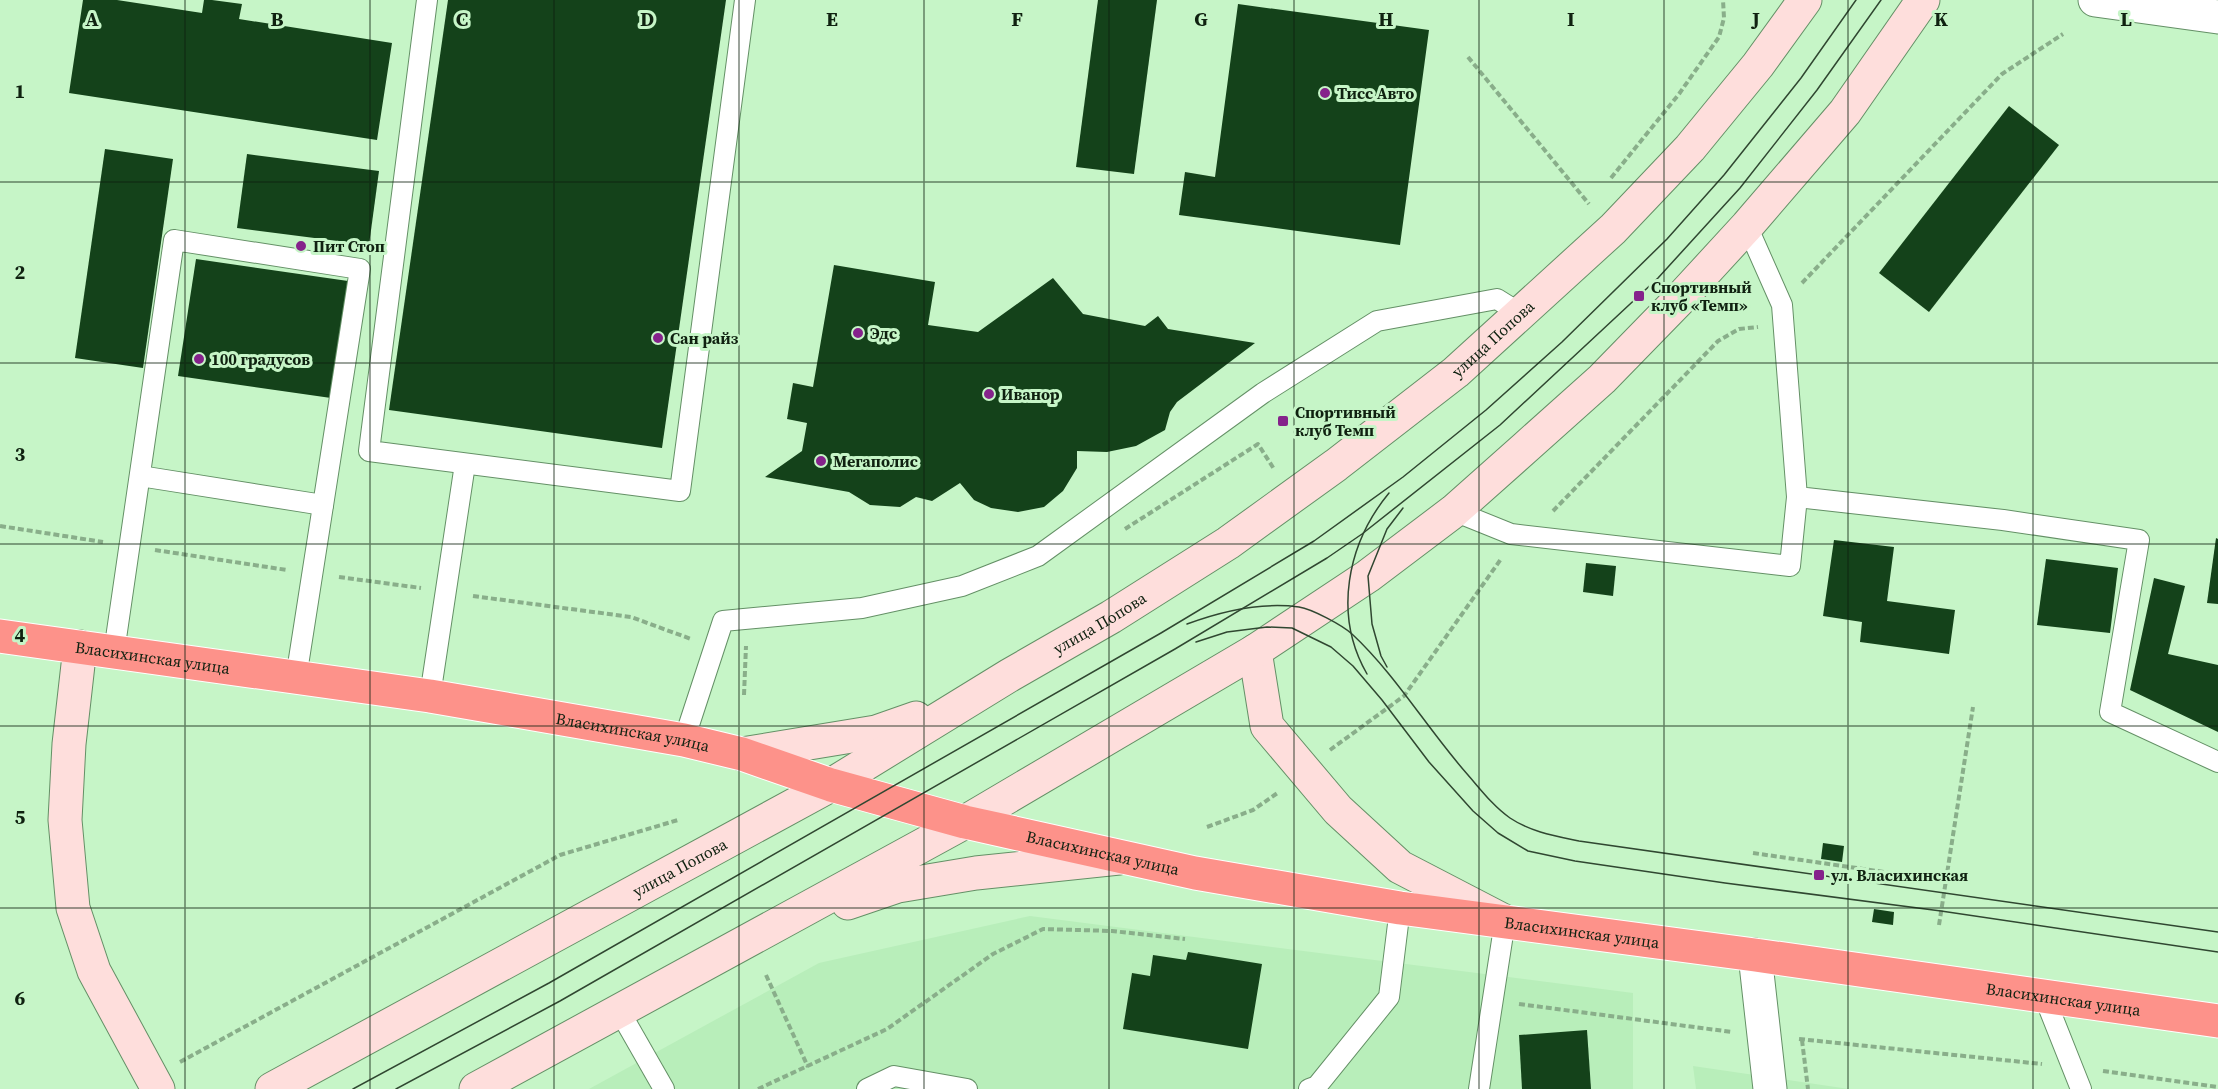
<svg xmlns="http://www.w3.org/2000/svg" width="2218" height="1089" font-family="'Source Serif 4',serif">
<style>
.built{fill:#b8eeba}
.building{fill:#14421a}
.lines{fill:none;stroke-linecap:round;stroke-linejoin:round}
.lane-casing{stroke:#649066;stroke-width:22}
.street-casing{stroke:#649066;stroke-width:35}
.secondary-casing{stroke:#649066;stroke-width:35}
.highway-casing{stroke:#fff;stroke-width:35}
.path{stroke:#89ae8a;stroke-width:4;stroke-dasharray:6 3;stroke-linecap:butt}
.lane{stroke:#fff;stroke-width:20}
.street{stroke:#fff;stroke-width:33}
.secondary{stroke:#fededc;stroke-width:33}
.highway{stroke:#fd928a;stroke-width:33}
.tram{stroke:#304731;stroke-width:1.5}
.grid{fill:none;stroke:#0f2110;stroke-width:1.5;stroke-opacity:0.55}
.poi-dot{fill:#85228b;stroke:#c6f5c7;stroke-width:2}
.labels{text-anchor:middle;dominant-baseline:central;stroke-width:6;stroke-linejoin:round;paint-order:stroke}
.poi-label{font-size:16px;font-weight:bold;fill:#0f2110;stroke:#c6f5c7;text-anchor:start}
.street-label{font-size:16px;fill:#0f2110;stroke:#c6f5c7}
.grid-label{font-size:20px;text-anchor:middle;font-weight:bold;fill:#0f2110;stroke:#c6f5c7;stroke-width:6;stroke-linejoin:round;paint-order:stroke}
</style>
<rect width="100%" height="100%" fill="#c6f5c7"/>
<!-- built -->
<g class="built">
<path d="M 1030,916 L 1633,993 L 1633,1089 L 589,1089 L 819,963 Z"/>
<path d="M 1693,1066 L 1849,1089 L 1696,1089 Z"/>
</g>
<!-- building -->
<g class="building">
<path d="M 83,0 L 117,0 L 202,13 L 204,0 L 212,0 L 242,4 L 239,19 L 392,43 L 377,140 L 69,93 Z"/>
<path d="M 448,0 L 726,0 L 662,448 L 389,410 Z"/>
<path d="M 1098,0 L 1157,0 L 1134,174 L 1076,167 Z"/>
<path d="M 1238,4 L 1429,30 L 1400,245 L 1179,215 L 1185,172 L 1215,177 Z"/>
<path d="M 2009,106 L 2059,145 L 1929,312 L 1879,273 Z"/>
<path d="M 105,149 L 173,159 L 143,368 L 75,358 Z"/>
<path d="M 247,154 L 379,171 L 369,245 L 237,228 Z"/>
<path d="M 196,259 L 348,281 L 331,398 L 178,376 Z"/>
<path d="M 834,265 L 935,282 L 928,325 L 978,332 L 1053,278 L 1083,314 L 1145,326 L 1158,316 L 1168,329 L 1255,343 L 1177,402 L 1170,412 L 1165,430 L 1136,446 L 1107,452 L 1077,451 L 1077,468 L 1063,491 L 1044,507 L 1018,512 L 991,508 L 974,500 L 960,483 L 932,501 L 916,497 L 900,507 L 870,505 L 849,492 L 765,477 L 802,451 L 807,423 L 787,419 L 793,383 L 813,387 Z"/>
<path d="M 2216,538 L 2218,539 L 2218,604 L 2207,603 Z"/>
<path d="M 1834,540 L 1894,547 L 1887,601 L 1955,610 L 1949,654 L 1860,642 L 1862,622 L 1823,616 Z"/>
<path d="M 2046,559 L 2118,568 L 2110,633 L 2037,625 Z"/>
<path d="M 1586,563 L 1616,566 L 1613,596 L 1583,592 Z"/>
<path d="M 2154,578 L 2185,586 L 2168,654 L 2218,665 L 2218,732 L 2130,690 Z"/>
<path d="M 1823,843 L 1844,846 L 1842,862 L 1821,859 Z"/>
<path d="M 1874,909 L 1894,912 L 1893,925 L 1872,922 Z"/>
<path d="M 1188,952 L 1262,964 L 1248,1049 L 1123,1029 L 1132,973 L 1150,976 L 1153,955 L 1186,960 Z"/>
<path d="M 1587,1030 L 1591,1089 L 1522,1089 L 1519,1035 Z"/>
</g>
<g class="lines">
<defs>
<g id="lane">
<path d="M 427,0 L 369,451 L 680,491 L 745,0"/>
<path d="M 1747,226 L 1782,305 L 1797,497 L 2003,520 L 2139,540 L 2110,712 L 2218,762"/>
<path d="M 140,476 L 323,505"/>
<path d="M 1454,511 L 1511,534 L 1790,566 L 1797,497"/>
<path d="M 114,652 L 174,240 L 360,269 L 296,678"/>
<path d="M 430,696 L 465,464"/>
<path d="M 684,740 L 723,621 L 862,608 L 962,586 L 1038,556 L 1263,393 L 1377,321 L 1497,299 L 1521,314"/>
<path d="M 2044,996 L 2081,1089"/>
<path d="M 620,1012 L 664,1089"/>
<path d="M 867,1089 L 894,1076 L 967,1089"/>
<path d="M 1309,1089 L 1317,1086 L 1389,997 L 1400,908"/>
<path d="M 1479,1089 L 1505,921"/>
</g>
<g id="street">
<path d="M 2095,0 L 2218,17"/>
<path d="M 1755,955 L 1770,1089"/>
</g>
<g id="secondary">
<path d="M 80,647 L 69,744 L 65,820 L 73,908 L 94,971 L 158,1089"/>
<path d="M 1255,651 L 1267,726 L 1338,810 L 1400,867 L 1504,921"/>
<path d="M 742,754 L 876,732 L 916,718"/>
<path d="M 848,903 L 898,886 L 976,873 L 1119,858"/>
<path id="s1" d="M 272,1089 L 831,785 L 1010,675 L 1111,617 L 1228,543 L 1336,465 L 1456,372 L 1613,229 L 1690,148 L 1758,65 L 1805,0"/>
<path d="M 476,1089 L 965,822 L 1255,651 L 1368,576 L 1454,511 L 1526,447 L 1602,379 L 1679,300 L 1747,226 L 1845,112 L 1923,0"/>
</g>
<g id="highway">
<path id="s2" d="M 0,636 L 430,696 L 684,740 L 742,754 L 831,785 L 965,822 L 1195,873 L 1400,908 L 1755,955 L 2218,1021"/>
</g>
</defs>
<!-- lane casing -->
<use href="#lane" class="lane-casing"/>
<!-- street casing -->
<use href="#street" class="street-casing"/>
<!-- secondary casing -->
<use href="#secondary" class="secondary-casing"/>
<!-- highway casing -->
<use href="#highway" class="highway-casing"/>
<!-- path -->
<g class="path">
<path d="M 1468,57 L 1589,204"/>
<path d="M 1611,178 L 1679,94 L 1719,37 L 1724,18 L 1723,0"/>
<path d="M 1802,283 L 2002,74 L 2063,34"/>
<path d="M 1553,511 L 1718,341 L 1739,329 L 1758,327"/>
<path d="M 0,526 L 103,542"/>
<path d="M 1125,529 L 1258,444 L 1274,469"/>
<path d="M 155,550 L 287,570"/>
<path d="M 339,577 L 421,588"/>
<path d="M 473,596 L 631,617 L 691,639"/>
<path d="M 744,695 L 746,646"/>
<path d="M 1330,750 L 1404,696 L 1501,559"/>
<path d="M 1207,827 L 1253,810 L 1279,792"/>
<path d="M 1753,853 L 1946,881"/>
<path d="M 1939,925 L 1973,707"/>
<path d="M 766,975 L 808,1067"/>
<path d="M 1519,1004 L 1732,1032"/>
<path d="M 1799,1039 L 2042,1064"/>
<path d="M 1802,1040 L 1808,1089"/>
<path d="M 180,1062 L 560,855 L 678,820"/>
<path d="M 2103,1071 L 2218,1087"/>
<path d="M 758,1089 L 887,1029 L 993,954 L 1043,929 L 1112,931 L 1185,939"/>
</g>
<!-- lane -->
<use href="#lane" class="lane"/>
<!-- street -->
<use href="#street" class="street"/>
<!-- secondary -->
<use href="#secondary" class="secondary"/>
<!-- highway -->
<use href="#highway" class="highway"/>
<!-- tram -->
<g class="tram">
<path d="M 1187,624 C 1222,611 1261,602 1299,607 C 1312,609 1342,625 1352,634 C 1396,675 1428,730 1468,775 C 1481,790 1494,807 1510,818 C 1531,832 1555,836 1579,841 L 2218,932"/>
<path d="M 1196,642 L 1227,632 L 1267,627 L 1292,628 L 1331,647 L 1353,666 L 1382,700 L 1429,762 L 1473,811 L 1498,833 L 1528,851 L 1575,861 L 1725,883 L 1941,911 L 2218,952"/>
<path d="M 1387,667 L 1381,656 L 1372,624 L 1368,576 L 1387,529 L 1403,508"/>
<path d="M 1367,674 C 1333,615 1347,544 1389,493"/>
<path d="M 353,1089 L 549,983 L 1161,633 L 1314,541 L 1403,477 L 1486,410 L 1562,342 L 1667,239 L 1724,175 L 1801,78 L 1856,0"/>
<path d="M 396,1089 L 560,1001 L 1175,649 L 1327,558 L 1362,534 L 1500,425 L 1658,278 L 1740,188 L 1817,90 L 1881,0"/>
</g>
</g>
<!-- grid -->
<path class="grid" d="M 185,0 L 185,1089M 370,0 L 370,1089M 554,0 L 554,1089M 739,0 L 739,1089M 924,0 L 924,1089M 1109,0 L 1109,1089M 1294,0 L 1294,1089M 1479,0 L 1479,1089M 1664,0 L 1664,1089M 1848,0 L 1848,1089M 2033,0 L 2033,1089M 0,182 L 2218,182M 0,363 L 2218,363M 0,544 L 2218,544M 0,726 L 2218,726M 0,908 L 2218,908"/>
<!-- markers -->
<g class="poi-dot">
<circle cx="1325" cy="93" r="6"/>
<circle cx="301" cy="246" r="6"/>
<rect x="1633" y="290" width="12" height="12" rx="3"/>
<circle cx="858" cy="333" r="6"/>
<circle cx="658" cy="338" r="6"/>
<circle cx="199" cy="359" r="6"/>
<circle cx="989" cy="394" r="6"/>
<rect x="1277" y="415" width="12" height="12" rx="3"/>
<circle cx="821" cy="461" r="6"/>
<rect x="1813" y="869" width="12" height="12" rx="3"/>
</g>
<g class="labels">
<!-- poi labels -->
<g class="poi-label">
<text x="1337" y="93">Тисс Авто</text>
<text x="313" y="246">Пит Стоп</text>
<text x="1651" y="287">Спортивный<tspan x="1651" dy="18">клуб «Темп»</tspan></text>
<text x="870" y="333">Эдс</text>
<text x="670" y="338">Сан райз</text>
<text x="211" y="359">100 градусов</text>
<text x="1001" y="394">Иванор</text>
<text x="1295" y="412">Спортивный<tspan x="1295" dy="18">клуб Темп</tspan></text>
<text x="833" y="461">Мегаполис</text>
<text x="1831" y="875">ул. Власихинская</text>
</g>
<!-- street labels -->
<g class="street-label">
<text stroke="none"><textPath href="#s1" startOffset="1436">улица Попова</textPath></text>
<text stroke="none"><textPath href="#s1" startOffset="950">улица Попова</textPath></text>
<text stroke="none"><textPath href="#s2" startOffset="154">Власихинская улица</textPath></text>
<text stroke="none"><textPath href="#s2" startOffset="640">Власихинская улица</textPath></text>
<text stroke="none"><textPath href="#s2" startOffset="1126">Власихинская улица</textPath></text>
<text stroke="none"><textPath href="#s1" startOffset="464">улица Попова</textPath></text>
<text stroke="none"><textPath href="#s2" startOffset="1612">Власихинская улица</textPath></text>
<text stroke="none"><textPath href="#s2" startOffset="2098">Власихинская улица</textPath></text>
</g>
</g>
<g class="grid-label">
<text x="92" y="26">A</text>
<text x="277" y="26">B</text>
<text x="462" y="26">C</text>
<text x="647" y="26">D</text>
<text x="832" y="26">E</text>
<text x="1017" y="26">F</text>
<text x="1201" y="26">G</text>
<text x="1386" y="26">H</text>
<text x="1571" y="26">I</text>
<text x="1756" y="26">J</text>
<text x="1941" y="26">K</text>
<text x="2126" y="26">L</text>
<text x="20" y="98">1</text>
<text x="20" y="279">2</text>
<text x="20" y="461">3</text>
<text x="20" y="642">4</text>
<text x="20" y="824">5</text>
<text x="20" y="1005">6</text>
</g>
</svg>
